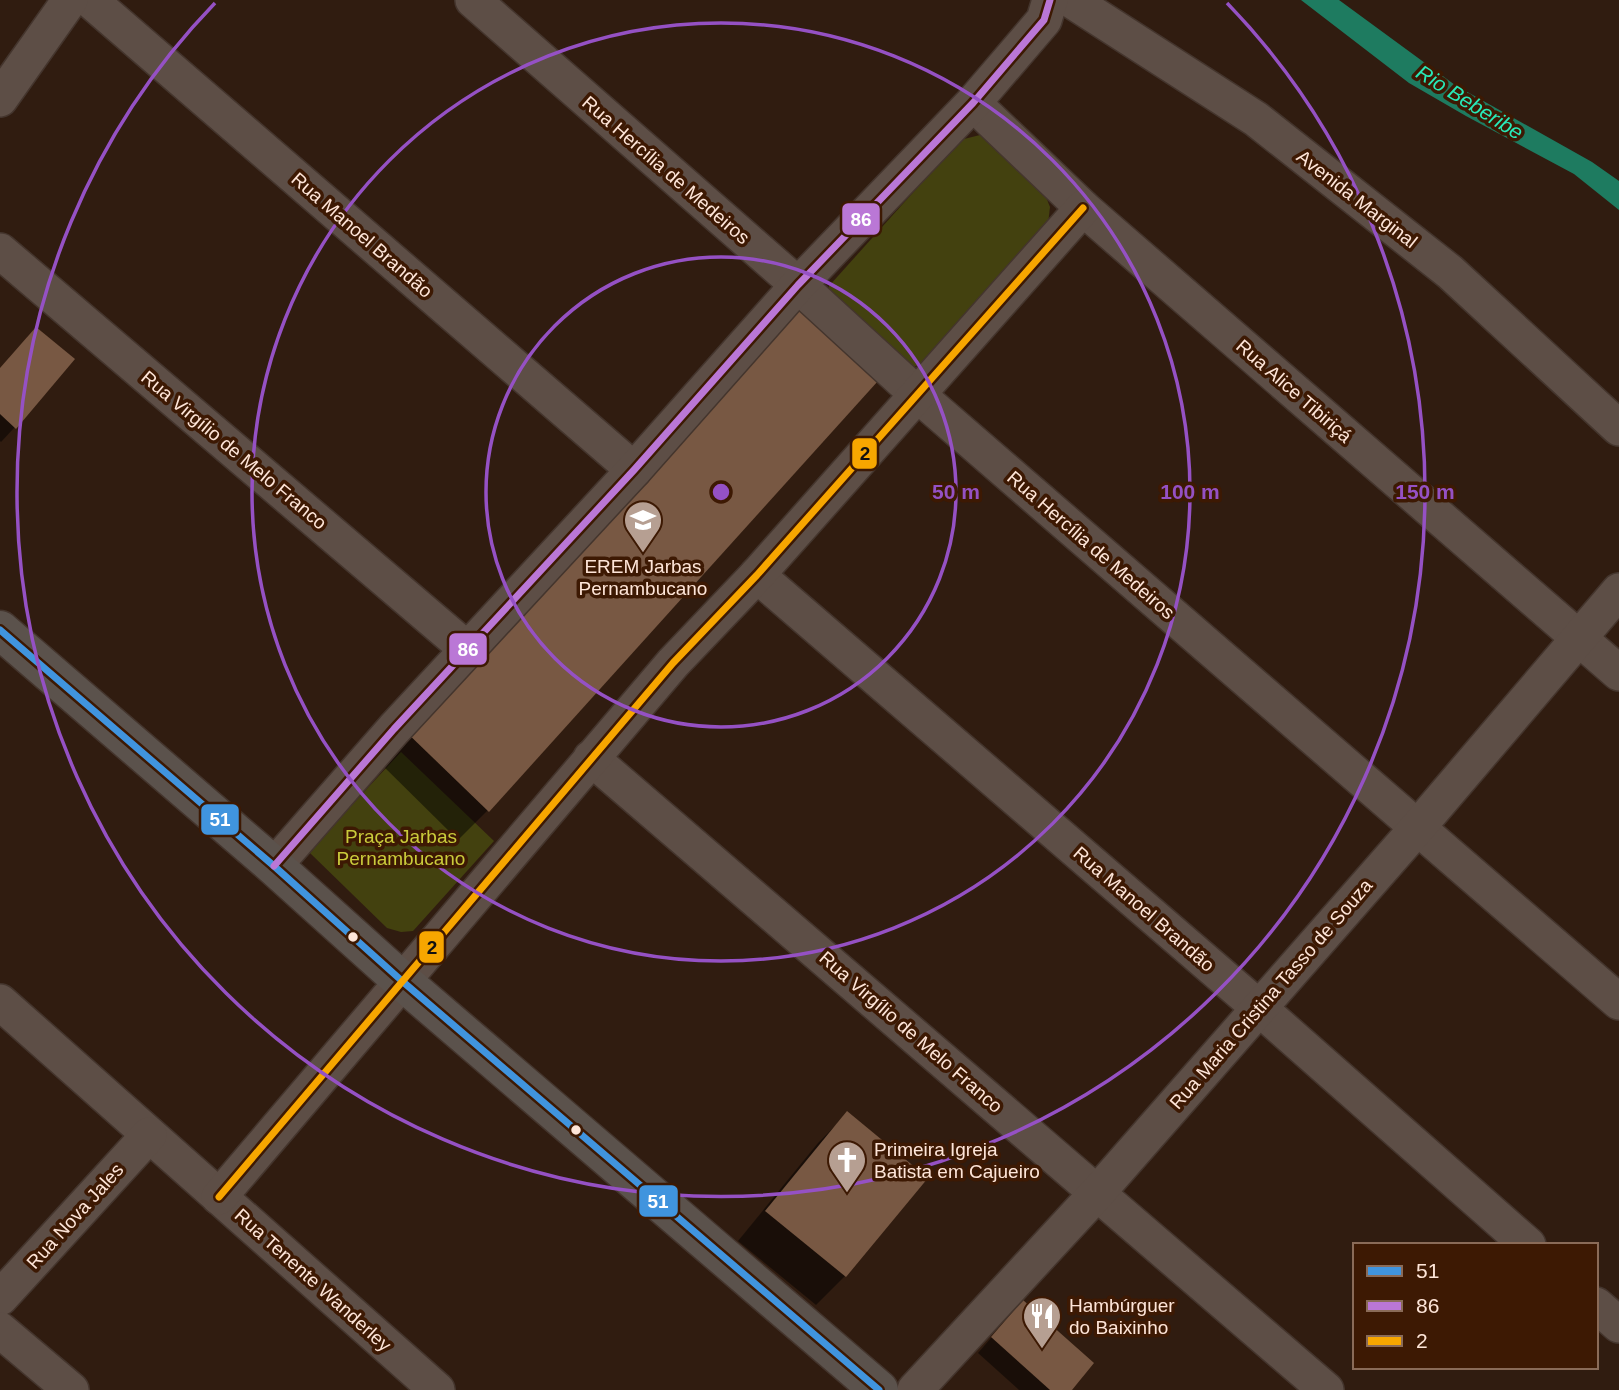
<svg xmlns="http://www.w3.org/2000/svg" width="1619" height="1390" font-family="Arial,sans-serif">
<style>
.green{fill:#43410f}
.water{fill:#1e7b60}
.shadow{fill:#0007}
.building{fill:#785843}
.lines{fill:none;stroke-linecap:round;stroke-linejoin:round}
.street-casing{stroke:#44352d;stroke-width:38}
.secondary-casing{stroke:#44352d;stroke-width:41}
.street{stroke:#5d4e46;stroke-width:35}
.secondary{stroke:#5b524c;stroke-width:38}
.bus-1-casing{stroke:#3d1903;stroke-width:12}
.bus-2-casing{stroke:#3d1903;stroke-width:12}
.bus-3-casing{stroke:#3d1903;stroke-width:12}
.bus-1{stroke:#4094de;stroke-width:7}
.bus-2{stroke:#ba77d6;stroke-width:7}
.bus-3{stroke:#f7a600;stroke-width:7}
.ring{fill:none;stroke:#9551c4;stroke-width:3.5}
.bus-dot{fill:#fee5d8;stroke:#3d1903;stroke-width:2.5}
.labels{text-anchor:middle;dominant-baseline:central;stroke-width:7;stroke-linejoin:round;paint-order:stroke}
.street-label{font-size:19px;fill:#fee5d8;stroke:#3d1903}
.poi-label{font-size:19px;fill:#fee5d8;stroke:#3d1903;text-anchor:start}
.park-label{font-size:19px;fill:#cacb3b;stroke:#3d1903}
.water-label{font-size:21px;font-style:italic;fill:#28e9b8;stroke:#3d1903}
.centre{fill:#9551c4;stroke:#3d1903;stroke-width:3.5}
.ring-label{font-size:21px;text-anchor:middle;font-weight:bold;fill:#9551c4;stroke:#3d1903;stroke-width:7;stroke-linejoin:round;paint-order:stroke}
.line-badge{stroke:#3d1903;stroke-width:2.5}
.badge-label{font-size:19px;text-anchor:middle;font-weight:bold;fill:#fff}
.pale-badge-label{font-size:19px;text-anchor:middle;font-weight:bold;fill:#111}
</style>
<rect width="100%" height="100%" fill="#301c10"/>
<!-- green -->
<g class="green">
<path d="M 980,135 L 984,136 L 1046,197 L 1050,207 L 1048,224 L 934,350 L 918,366 L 911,367 L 829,296 L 829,286 L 953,148 L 964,139 Z"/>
<path d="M 401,752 L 494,841 L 413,931 L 401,932 L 387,928 L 310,853 L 311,849 Z"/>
</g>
<!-- water -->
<path class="water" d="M 1301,0 L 1339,0 L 1455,85 L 1592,162 L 1619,181 L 1619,210 L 1574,174 L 1466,116 L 1409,83 Z"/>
<!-- shadow -->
<g class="shadow">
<path d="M 0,369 L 15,427 L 1,442 L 0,441 Z"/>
<path d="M 875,381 L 487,811 L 458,840 L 374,757 Z"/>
<path d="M 847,1114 L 845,1276 L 816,1305 L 738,1241 L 818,1143 Z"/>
<path d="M 1009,1317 L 1069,1390 L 1019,1390 L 978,1353 Z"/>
</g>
<!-- building -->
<g class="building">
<path d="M 798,304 L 878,381 L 489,812 L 401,727 Z"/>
<path d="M 36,327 L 75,359 L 16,429 L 0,414 L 0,368 Z"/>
<path d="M 847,1111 L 928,1178 L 846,1277 L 765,1211 Z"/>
<path d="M 1023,1300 L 1094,1363 L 1072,1390 L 1050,1390 L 991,1337 Z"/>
</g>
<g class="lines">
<defs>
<g id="street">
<path d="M 90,0 L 634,470"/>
<path d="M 473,0 L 798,285 L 918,395 L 1619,1002"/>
<path d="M 1071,0 L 1256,119 L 1450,272 L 1619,428"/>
<path d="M 0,99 L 70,0"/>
<path d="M 973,103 L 1083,208 L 1619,673"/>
<path d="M 0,251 L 468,650"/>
<path d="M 757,575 L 1258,1007 L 1528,1245"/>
<path d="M 591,758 L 1326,1390"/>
<path d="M 274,866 L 394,729 L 634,470 L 798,285 L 973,103 L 1044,20 L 1050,0"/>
<path d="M 0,1002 L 437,1390"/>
<path d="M 219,1197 L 673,663 L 757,575 L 1083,208"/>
<path d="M 0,1298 L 149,1135"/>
<path d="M 1596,1305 L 1619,1325"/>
<path d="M 0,1330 L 71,1390"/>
<path d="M 915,1390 L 1098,1192 L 1418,827 L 1619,591"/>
</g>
<path id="secondary" d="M 0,630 L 274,866 L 402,981 L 879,1390"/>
</defs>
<!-- street casing -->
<use href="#street" class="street-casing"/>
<!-- secondary casing -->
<use href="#secondary" class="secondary-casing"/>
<!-- street -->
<use href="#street" class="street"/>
<!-- secondary -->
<use href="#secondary" class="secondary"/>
<defs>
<path id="bus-1" d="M 0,630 L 274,866 L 402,981 L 879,1390"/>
<path id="bus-2" d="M 274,866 L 394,729 L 634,470 L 798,285 L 973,103 L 1044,20 L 1050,0"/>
<path id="bus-3" d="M 219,1197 L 673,663 L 757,575 L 1083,208"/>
</defs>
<!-- bus-1 casing -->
<use href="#bus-1" class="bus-1-casing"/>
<!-- bus-2 casing -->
<use href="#bus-2" class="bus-2-casing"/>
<!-- bus-3 casing -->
<use href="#bus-3" class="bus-3-casing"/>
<!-- bus-1 -->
<use href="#bus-1" class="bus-1"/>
<!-- bus-2 -->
<use href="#bus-2" class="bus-2"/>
<!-- bus-3 -->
<use href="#bus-3" class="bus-3"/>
</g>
<!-- distance rings -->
<g class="ring">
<circle cx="721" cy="492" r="235"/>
<circle cx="721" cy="492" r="469"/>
<path d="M1227 3A704 704 0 1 1 215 3"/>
</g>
<!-- icons -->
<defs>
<symbol id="school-pin" viewBox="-11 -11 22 30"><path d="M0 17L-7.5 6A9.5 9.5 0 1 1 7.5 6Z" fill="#b69f92" stroke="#3d1903"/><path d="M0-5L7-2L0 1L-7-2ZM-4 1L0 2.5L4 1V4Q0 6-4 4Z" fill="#fff"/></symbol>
<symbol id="church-pin" viewBox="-11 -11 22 30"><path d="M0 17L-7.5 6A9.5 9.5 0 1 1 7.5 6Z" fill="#b69f92" stroke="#3d1903"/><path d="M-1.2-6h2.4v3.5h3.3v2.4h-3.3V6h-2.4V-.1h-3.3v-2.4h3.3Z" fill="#fff"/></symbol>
<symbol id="restaurant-pin" viewBox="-11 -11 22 30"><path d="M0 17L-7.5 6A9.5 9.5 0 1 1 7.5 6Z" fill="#b69f92" stroke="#3d1903"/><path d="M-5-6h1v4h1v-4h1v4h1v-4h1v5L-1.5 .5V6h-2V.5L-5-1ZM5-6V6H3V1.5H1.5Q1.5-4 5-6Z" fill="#fff"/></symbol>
</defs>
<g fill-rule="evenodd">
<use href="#school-pin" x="621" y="498" width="44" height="60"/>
<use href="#church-pin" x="825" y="1138" width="44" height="60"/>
<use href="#restaurant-pin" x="1020" y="1294" width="44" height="60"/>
</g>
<!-- markers -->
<g class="bus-dot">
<circle cx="353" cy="937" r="6"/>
<circle cx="576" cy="1130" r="6"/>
</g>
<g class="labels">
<!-- street labels -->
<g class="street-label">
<text transform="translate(666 170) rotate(41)">Rua Hercília de Medeiros</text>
<text transform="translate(1357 199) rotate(38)">Avenida Marginal</text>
<text transform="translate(362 235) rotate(41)">Rua Manoel Brandão</text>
<text transform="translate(1294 391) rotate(41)">Rua Alice Tibiriçá</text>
<text transform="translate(234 450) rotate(40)">Rua Virgílio de Melo Franco</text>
<text transform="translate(1091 545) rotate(41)">Rua Hercília de Medeiros</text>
<text transform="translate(1144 909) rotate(41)">Rua Manoel Brandão</text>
<text transform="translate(1271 994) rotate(-49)">Rua Maria Cristina Tasso de Souza</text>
<text transform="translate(911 1032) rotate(41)">Rua Virgílio de Melo Franco</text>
<text transform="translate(75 1216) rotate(-48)">Rua Nova Jales</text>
<text transform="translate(313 1280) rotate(42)">Rua Tenente Wanderley</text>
</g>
<!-- poi labels -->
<g class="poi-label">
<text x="643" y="566" text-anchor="middle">EREM Jarbas<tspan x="643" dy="22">Pernambucano</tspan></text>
<text x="874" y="1149">Primeira Igreja<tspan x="874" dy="22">Batista em Cajueiro</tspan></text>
<text x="1069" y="1305">Hambúrguer<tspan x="1069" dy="22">do Baixinho</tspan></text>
</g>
<!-- park labels -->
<g class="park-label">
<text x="401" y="836">Praça Jarbas<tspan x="401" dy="22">Pernambucano</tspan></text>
</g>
<!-- water labels -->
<g class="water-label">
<text transform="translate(1470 102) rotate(32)">Rio Beberibe</text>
</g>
</g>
<circle cx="721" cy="492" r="10" class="centre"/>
<g class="ring-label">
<text x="956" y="499">50 m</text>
<text x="1190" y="499">100 m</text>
<text x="1425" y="499">150 m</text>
</g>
<g class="line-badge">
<rect x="841" y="202" width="40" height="34" rx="7" fill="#ba77d6"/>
<rect x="851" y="437" width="27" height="33" rx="7" fill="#f7a600"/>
<rect x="448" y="632" width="40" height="34" rx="7" fill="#ba77d6"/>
<rect x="200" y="803" width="40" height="33" rx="7" fill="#4094de"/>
<rect x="418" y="930" width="27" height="34" rx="7" fill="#f7a600"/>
<rect x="638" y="1184" width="41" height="34" rx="7" fill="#4094de"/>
</g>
<g class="badge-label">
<text x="861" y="226">86</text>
<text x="468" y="656">86</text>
<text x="220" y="826">51</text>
<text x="658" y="1208">51</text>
</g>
<g class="pale-badge-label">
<text x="865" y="460">2</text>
<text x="432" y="954">2</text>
</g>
<!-- legend -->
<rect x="1353" y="1243" width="245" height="126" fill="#3d1903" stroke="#8a6b58" stroke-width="2"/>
<rect x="1367" y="1266" width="35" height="10" fill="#4094de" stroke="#8a6b58" stroke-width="2"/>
<text x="1416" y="1278" font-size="21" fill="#fee5d8">51</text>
<rect x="1367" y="1301" width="35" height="10" fill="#ba77d6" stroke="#8a6b58" stroke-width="2"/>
<text x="1416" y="1313" font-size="21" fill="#fee5d8">86</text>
<rect x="1367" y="1336" width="35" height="10" fill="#f7a600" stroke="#8a6b58" stroke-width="2"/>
<text x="1416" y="1348" font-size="21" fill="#fee5d8">2</text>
</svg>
